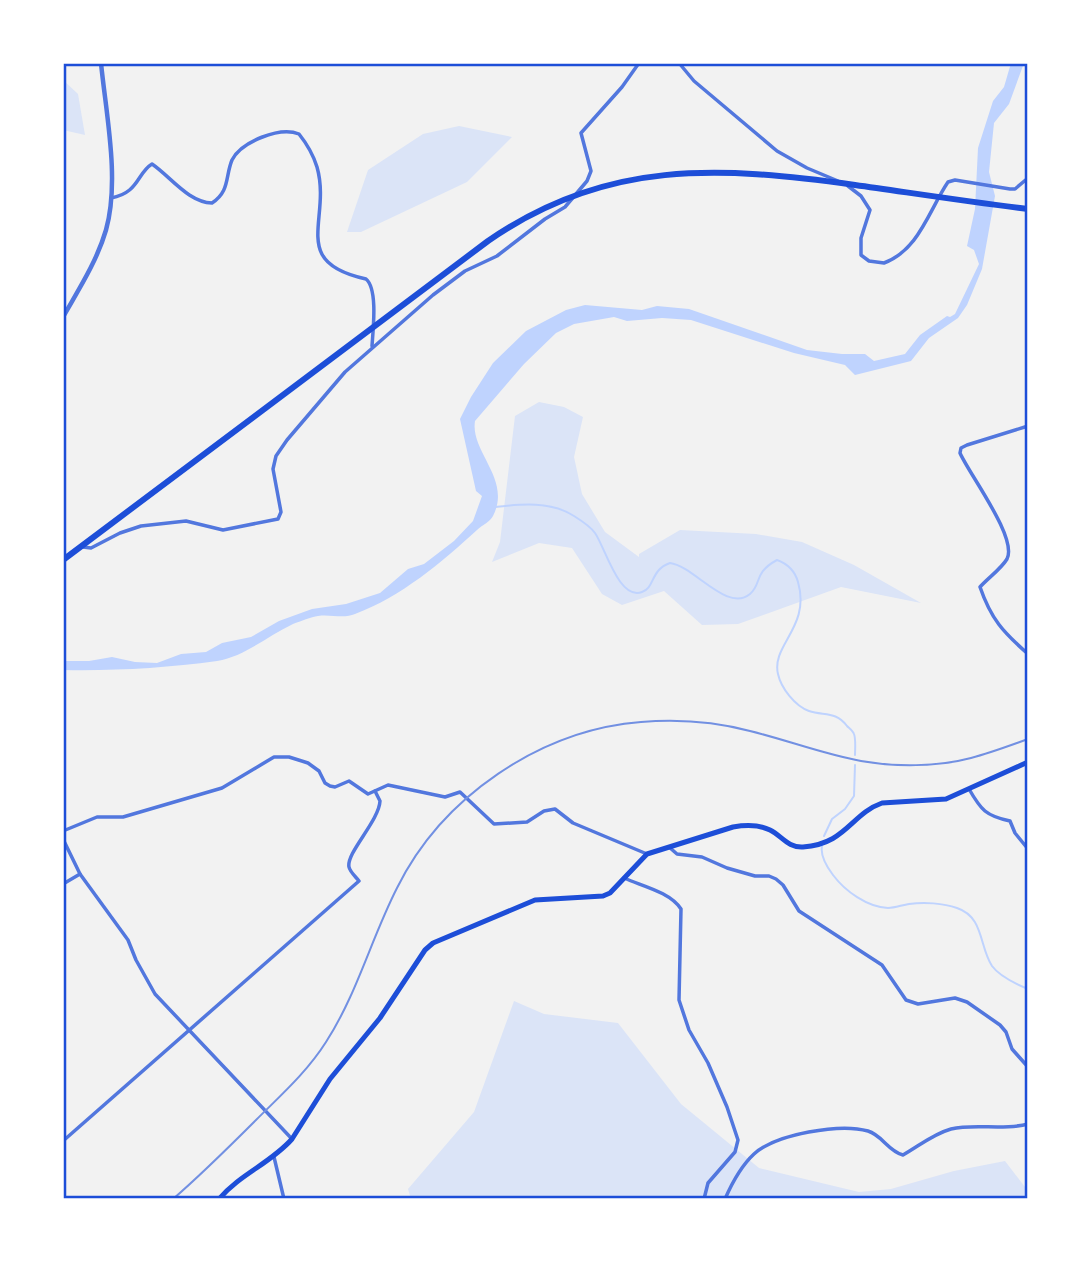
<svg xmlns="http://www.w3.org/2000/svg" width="1091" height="1262" font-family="'Archivo Narrow',sans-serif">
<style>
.green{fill:#dbe4f7}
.water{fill:#bfd3fe}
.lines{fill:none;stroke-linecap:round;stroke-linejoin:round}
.stream{stroke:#bfd3fe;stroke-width:2}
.minor{stroke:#5277de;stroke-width:3.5}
.tertiary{stroke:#5277de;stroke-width:4.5}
.secondary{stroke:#1d4ed8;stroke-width:5}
.trunk{stroke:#1d4ed8;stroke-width:6}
.rail{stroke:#7290e2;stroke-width:2}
.neatline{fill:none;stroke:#1d4ed8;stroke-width:2.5}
</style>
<rect width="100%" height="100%" fill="#f2f2f2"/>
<!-- green -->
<g class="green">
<path d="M 63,80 L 78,94 L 85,135 L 63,130 Z"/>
<path d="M 459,126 L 512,137 L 467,182 L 361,232 L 347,232 L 368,170 L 423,134 Z"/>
<path d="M 539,402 L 564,407 L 583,417 L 574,457 L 582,494 L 605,532 L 639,557 L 639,554 L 680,530 L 756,534 L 802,542 L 854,565 L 921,603 L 841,587 L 738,624 L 702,625 L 664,591 L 622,605 L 602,594 L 572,548 L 539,543 L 492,562 L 500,542 L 515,416 Z"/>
<path d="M 514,1001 L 544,1014 L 618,1023 L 681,1104 L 759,1168 L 859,1192 L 891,1189 L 954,1171 L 1005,1161 L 1028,1191 L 1028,1199 L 411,1199 L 408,1189 L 474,1112 Z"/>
</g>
<!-- water -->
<path class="water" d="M 1011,63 L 1024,63 L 1009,104 L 994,123 L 989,172 L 995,196 L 982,269 L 967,305 L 958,318 L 929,338 L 911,361 L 855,375 L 845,365 L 794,353 L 691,320 L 662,318 L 627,321 L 614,317 L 574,324 L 556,333 L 524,364 L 475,421 C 470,452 512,479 493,516 C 490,522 482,525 477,530 C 442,562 401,597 355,614 C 344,619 330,614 318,616 C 311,617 301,621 293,624 C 267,636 246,656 217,661 C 166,668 114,671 63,670 L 63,661 L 89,661 L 112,657 L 135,662 L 157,663 L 181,654 L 206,652 L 222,643 L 251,637 L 279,621 L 312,609 L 346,604 L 380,593 L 408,569 L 424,564 L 454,541 L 473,521 L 482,496 L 476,491 L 460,419 L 471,397 L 493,363 L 526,331 L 566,310 L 585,305 L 642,310 L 657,306 L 689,309 L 807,350 L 842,354 L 865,354 L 874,361 L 905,354 L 920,335 L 947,316 L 950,317 L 955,314 L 979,264 L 974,250 L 967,246 L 975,209 L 978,148 L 993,101 L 1004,87 Z"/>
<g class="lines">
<!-- stream -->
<g class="stream">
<path d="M 495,507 C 521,504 551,501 574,516 C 582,521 590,526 595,533 C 605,547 619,601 642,592 C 655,588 650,570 670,563 C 694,566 727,613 750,594 C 762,584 753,573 777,560 C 788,564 795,571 798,582 C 811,627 771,645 778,674 C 781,688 795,706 809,711 C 824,716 836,711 847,726 C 849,728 853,731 854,734 C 856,739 855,750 855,755"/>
<path d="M 824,836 L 832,819 L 845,809 L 854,796 L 855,765"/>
<path d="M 822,846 C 820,856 827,867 833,875 C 845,891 867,907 888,908 C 895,908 902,905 909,904 C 924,902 943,903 957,908 C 984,917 979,946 992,966 C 1000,977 1016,984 1028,989"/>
</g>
<!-- minor -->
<g class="minor">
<path d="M 679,63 L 694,81 L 777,151 L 807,168 L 838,181"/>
<path d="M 848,186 L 861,196 L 870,210 L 861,238 L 861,255 L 869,261 L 884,263 C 919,250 929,210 948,182 L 955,180 L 1010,189 L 1015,189 L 1028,178"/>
<path d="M 111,198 C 139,193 137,173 152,164 C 171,177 188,202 212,203 C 230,191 225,177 232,160 C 241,142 280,126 299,134 C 307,144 313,154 317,167 C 332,220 288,262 366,279 C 378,289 373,330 372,346"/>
<path d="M 1028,426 L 967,445 L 961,448 L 960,453 C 969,474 1018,538 1007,559 C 1001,569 988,578 980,587 C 991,619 1003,632 1028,654"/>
<path d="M 83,547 L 91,548 L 120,533 L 141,526 L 186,521 L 223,530 L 278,519 L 281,512 L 273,469 L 276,456 L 287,440 L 345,372 L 433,295 L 465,271 L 497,256 L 545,219 L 565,207 L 587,181 L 591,171 L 581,133 L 622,87 L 639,63"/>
<path d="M 969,789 C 981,810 986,816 1010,821 L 1015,833 L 1028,849"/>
<path d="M 63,831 L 97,817 L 123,817 L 222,788 L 274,757 L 289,757 L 308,763 L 319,771 L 325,783 L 330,786 L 335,787 L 349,781 L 368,794 L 388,785 L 445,797 L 460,792 L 494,824 L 527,822 L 544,811 L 555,809 L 573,823 L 647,854"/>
<path d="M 63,839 L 80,874 L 128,940 L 136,960 L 155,994 L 292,1139"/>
<path d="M 669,847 L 677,854 L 702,857 L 727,868 L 755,876 L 769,876 L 776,879 L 783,885 L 799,911 L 882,965 L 906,1000 L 918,1004 L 955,998 L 967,1002 L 1000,1025 L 1006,1032 L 1012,1049 L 1028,1067"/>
<path d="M 624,878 C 642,886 670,892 681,909 L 679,1000 L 689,1030 L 708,1063 L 727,1107 L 738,1140 L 735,1152 L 708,1183 L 704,1199"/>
<path d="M 63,884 L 80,874"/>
<path d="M 63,1141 L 359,881 C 356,877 350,872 349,867 C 346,853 379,821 380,801 L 375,791"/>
<path d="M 274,1157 L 284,1199"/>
<path d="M 725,1199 C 732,1183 741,1166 754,1154 C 776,1134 840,1123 868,1131 C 882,1135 888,1151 903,1155 C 919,1146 933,1134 951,1129 C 976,1123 1003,1131 1028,1124"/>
</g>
<!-- tertiary -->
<path class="tertiary" d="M 63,317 C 79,289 97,261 106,230 C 120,180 106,114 101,63"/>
<!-- secondary -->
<path class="secondary" d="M 219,1199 C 240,1174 271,1163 292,1139 L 330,1079 L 380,1018 L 425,950 L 433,943 L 535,900 L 603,896 L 610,893 L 647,854 L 733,827 C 745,825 758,824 770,830 C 782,836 788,848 803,847 C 846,844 851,814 882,803 L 946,799 L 1028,762"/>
<!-- trunk -->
<path class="trunk" d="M 63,560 L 488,241 C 606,159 719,166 855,185 C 912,193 970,202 1028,209"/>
<!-- rail -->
<path class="rail" d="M 173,1199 C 202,1174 229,1147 256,1120 C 281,1095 307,1072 326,1042 C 357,994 371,939 397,888 C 442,797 540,730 641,722 C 677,719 716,722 750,731 C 787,740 823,754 861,761 C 895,767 937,767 971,758 C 990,753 1009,746 1028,739"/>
</g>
<!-- border -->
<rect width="1091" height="1262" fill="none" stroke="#ffffff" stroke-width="130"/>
<rect x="65" y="65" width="961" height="1132" class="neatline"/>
</svg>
